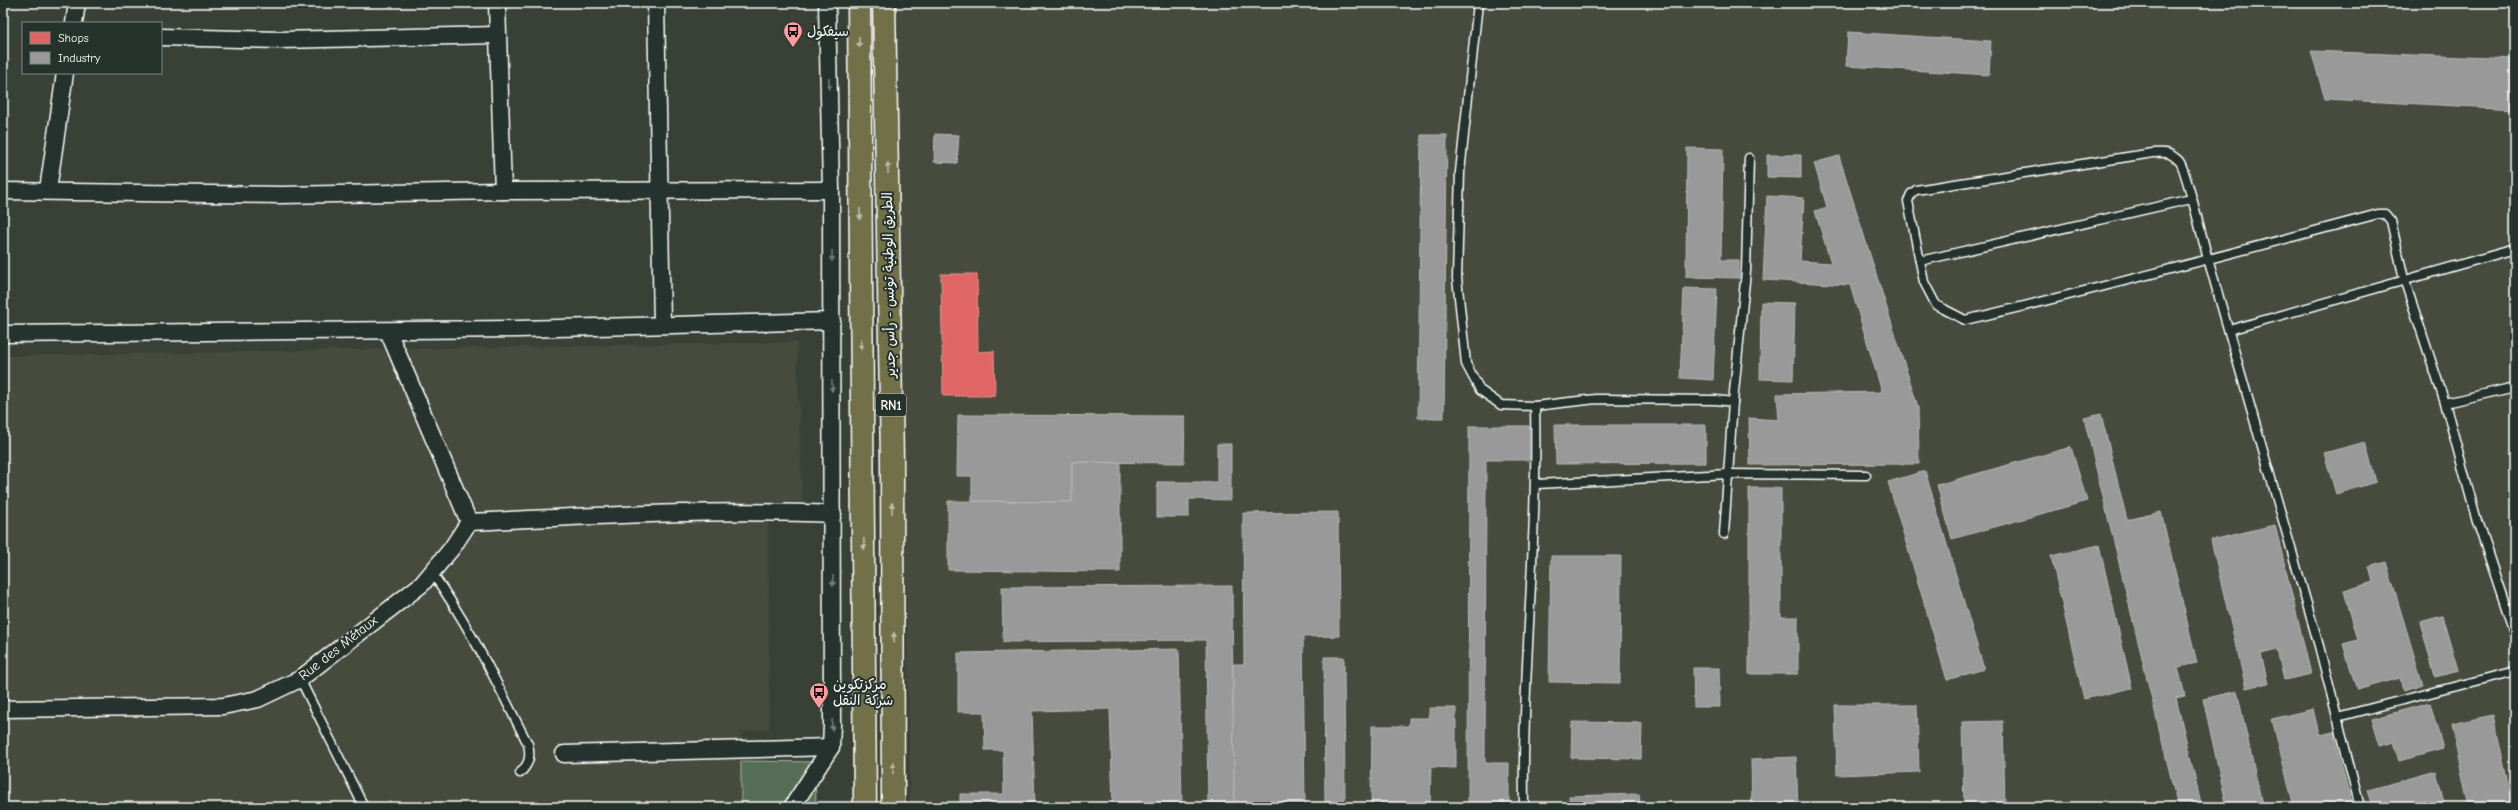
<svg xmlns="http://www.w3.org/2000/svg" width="2518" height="810" font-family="'Comic Neue','Playpen Sans Arabic',sans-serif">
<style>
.built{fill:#464b3e}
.green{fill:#566e54;stroke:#aab6aa}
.shops{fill:#e06666;stroke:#e99494}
.industry{fill:#999;stroke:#b8b8b8}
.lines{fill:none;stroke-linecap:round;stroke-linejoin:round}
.service-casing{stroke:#fff;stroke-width:11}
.minor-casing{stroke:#fff;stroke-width:19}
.primary-casing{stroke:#fff;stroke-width:25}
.service{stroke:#26332d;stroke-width:8}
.minor{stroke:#26332d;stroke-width:16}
.primary{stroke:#71704a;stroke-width:22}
.oneway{fill:#bfbfae}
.oneway2{fill:#727a76}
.labels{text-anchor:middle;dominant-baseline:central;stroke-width:4;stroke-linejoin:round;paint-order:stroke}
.shield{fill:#26332d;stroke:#bec2c0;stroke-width:1}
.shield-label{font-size:13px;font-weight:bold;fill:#fff}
.poi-label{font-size:14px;fill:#fff;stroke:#26332d;text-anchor:start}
.street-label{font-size:14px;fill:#fff;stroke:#26332d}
</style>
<rect width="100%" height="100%" fill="#394137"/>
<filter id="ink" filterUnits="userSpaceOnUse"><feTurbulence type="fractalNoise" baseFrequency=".025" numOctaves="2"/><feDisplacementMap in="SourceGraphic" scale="8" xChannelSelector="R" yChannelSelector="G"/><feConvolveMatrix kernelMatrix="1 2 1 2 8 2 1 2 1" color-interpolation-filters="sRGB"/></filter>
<g filter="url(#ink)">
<!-- built -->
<g class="built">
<path d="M 896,3 L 2515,3 L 2515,807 L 910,807 Z"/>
<path d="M 797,342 L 802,502 L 768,503 L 769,729 L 741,732 L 741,807 L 3,807 L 3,356 Z"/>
</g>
<!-- green -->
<path class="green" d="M 741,761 L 815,762 L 816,807 L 741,807 Z"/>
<!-- shops -->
<path class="shops" d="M 941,274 L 977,274 L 978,352 L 994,351 L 995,396 L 943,396 Z"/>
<!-- industry -->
<g class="industry">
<path d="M 1848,32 L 1991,41 L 1989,75 L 1846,66 Z"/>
<path d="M 2311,51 L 2515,59 L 2515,109 L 2325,99 Z"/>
<path d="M 935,134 L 959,135 L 957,163 L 934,162 Z"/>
<path d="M 1421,135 L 1447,135 L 1444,418 L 1418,418 Z"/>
<path d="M 1687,148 L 1723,149 L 1721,260 L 1739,260 L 1739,278 L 1686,277 Z"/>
<path d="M 1767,155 L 1801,155 L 1801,178 L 1767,177 Z"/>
<path d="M 1839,156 L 1918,407 L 1919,464 L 1750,465 L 1749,418 L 1779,420 L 1777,394 L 1882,392 L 1850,285 L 1763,280 L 1767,196 L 1804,198 L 1800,261 L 1831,263 L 1815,211 L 1827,207 L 1814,163 Z"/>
<path d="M 1684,288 L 1717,289 L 1713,380 L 1680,378 Z"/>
<path d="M 1761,302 L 1795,303 L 1793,380 L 1760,379 Z"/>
<path d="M 2101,414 L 2127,520 L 2161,512 L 2197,663 L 2178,667 L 2185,696 L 2176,698 L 2202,807 L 2178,807 L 2084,418 Z"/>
<path d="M 958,415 L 1185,416 L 1184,463 L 1072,462 L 1072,502 L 972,501 L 972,476 L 957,476 Z"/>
<path d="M 1555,425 L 1706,425 L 1706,463 L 1556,464 Z"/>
<path d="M 1469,426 L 1529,426 L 1529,460 L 1486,460 L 1485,763 L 1509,763 L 1509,807 L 1468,807 Z"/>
<path d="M 2365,442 L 2376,482 L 2336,494 L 2324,453 Z"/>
<path d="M 1217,444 L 1231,444 L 1231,500 L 1189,499 L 1189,517 L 1157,517 L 1157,482 L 1217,482 Z"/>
<path d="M 2071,447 L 2087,501 L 1952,539 L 1937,485 Z"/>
<path d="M 1072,462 L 1120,463 L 1120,572 L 948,570 L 948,501 L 1072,502 Z"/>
<path d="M 1925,471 L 1984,669 L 1947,680 L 1888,482 Z"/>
<path d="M 1749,488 L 1781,488 L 1781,617 L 1798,617 L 1798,674 L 1749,674 Z"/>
<path d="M 1338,512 L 1339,636 L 1303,637 L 1305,807 L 1234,807 L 1233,664 L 1244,664 L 1243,513 Z"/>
<path d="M 2275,525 L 2311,674 L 2284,680 L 2277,650 L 2261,654 L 2268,683 L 2246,688 L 2211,540 Z"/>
<path d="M 2099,545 L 2132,688 L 2084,699 L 2051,556 Z"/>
<path d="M 1551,556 L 1621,556 L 1620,683 L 1549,682 Z"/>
<path d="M 2386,562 L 2423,685 L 2403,691 L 2400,678 L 2357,690 L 2343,644 L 2358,640 L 2344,591 L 2373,582 L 2369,567 Z"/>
<path d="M 1232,586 L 1234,807 L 1208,807 L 1206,640 L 1003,642 L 1002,587 Z"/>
<path d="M 2442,616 L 2458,671 L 2435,677 L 2420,622 Z"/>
<path d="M 1179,649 L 1182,807 L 1113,807 L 1110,709 L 1032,711 L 1035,807 L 960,807 L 960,794 L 1004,794 L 1003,750 L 985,750 L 984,712 L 958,712 L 958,653 Z"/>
<path d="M 1324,657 L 1344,657 L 1345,807 L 1325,807 Z"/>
<path d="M 1693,668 L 1719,668 L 1720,707 L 1694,707 Z"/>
<path d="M 2237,691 L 2262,804 L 2247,807 L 2227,807 L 2203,699 Z"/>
<path d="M 2430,703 L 2443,749 L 2399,761 L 2393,742 L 2379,746 L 2371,719 Z"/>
<path d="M 1835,705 L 1917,705 L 1919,772 L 1837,775 Z"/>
<path d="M 1429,708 L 1456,708 L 1456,768 L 1431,767 L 1430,807 L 1371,807 L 1372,726 L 1409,726 L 1409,718 L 1429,718 Z"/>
<path d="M 2313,709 L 2319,734 L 2334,731 L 2352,807 L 2294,807 L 2272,719 Z"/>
<path d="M 2493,715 L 2513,807 L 2469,807 L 2451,724 Z"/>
<path d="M 2003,721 L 2005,807 L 1964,807 L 1962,722 Z"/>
<path d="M 1572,722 L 1642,723 L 1641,759 L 1571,758 Z"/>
<path d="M 1796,757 L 1798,807 L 1752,807 L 1751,759 Z"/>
<path d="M 2436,771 L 2445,807 L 2373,807 L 2368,790 Z"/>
<path d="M 1639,794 L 1640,807 L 1569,807 L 1569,796 Z"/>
</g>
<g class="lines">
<defs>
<g id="service">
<path d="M 1478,3 L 1460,172 L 1457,278 L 1466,364 L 1480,390 L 1501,405 L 1535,406 L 1596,399 L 1716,400 L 1733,402"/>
<path d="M 1920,261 L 2191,199"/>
<path d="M 2229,330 L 2515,249"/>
<path d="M 2445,403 L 2515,387"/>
<path d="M 1537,484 L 1728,474 L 1866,475"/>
<path d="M 1724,534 L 1733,402 L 1746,271 L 1749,158"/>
<path d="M 432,573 C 470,626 498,686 528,744 C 531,757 529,764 520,773"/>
<path d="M 300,679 L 364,807"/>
<path d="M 2337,717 L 2515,671"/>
<path d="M 1524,807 C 1522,673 1538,540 1535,406"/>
<path d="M 2360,807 L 2319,646 L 2208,259 C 2204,245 2185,166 2179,161 C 2170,152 2165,152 2153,153 L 1916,190 L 1911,194 L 1908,201 L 1924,282 L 1936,305 L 1965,320 C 2103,288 2241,251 2378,214 L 2385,214 L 2391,221 L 2404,279 L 2445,403 L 2477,521 L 2515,635"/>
</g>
<g id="minor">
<path d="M 497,3 L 503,191"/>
<path d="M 656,3 L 662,324"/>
<path d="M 74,23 L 77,3"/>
<path d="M 161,37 L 280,40 L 497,35"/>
<path d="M 48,190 L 65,73"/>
<path d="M 3,191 L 281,195 L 503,191 L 831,190"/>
<path d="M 388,331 L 469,522"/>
<path d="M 3,334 L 519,329 L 832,321"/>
<path d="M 469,522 C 590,516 712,509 833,514"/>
<path d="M 3,709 L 223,706 L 258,699 L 300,679 L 422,584 L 452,548 L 469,522"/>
<path d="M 564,754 L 831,747"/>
<path d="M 792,807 L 831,747 L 832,725 L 831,190 L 827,3"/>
</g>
<g id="primary">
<path d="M 859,3 L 865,807"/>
<path d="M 884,3 L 892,460 L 893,807"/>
</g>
</defs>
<!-- service casing -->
<use href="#service" class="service-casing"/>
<!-- minor casing -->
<use href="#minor" class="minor-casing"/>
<!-- primary casing -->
<use href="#primary" class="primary-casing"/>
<!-- service -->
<use href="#service" class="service"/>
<!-- minor -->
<use href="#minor" class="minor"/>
<!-- primary -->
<use href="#primary" class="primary"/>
</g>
<!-- one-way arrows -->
<defs><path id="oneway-solid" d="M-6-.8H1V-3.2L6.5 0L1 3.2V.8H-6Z"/></defs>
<g class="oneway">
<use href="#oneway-solid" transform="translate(859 42) rotate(89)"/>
<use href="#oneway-solid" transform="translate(888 168) rotate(-91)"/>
<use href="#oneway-solid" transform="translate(860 214) rotate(90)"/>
<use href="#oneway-solid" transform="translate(861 344) rotate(89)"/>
<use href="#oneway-solid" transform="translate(892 508) rotate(-90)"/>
<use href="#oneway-solid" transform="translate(864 544) rotate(89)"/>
<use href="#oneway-solid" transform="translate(894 638) rotate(-91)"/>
<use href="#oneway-solid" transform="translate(893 768) rotate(-90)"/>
</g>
<g class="oneway2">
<use href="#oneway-solid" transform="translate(829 84) rotate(89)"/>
<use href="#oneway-solid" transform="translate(832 256) rotate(90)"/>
<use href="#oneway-solid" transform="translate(832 386) rotate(90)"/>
<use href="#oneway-solid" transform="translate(833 581) rotate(90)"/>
<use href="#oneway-solid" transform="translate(832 725) rotate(92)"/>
</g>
</g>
<!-- icons -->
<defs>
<symbol id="bus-pin" viewBox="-11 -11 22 30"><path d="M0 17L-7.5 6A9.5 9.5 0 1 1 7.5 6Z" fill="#ff9aa2" stroke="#26332d"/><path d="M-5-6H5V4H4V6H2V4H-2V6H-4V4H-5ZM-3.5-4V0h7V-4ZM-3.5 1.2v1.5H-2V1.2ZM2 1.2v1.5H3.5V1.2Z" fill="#111"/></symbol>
</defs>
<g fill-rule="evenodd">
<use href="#bus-pin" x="782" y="20" width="22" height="30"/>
<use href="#bus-pin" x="808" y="681" width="22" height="30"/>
</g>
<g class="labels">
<!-- shield labels -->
<rect class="shield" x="876" y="394" width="30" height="22" rx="3"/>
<g class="shield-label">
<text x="891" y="405">RN1</text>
</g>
<!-- poi labels -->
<g class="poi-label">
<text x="807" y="31">سيفكول</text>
<text x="833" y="684">مركزتكوين<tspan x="833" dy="16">شركة النقل</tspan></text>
</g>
<!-- street labels -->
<g class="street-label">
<text transform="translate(889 285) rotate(-91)">الطريق الوطنية تونس - رأس جدير</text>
<text transform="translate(338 648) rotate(-38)">Rue des Métaux</text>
</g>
</g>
<!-- margin -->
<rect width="2518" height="810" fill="none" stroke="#26332d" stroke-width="16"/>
<rect x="8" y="8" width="2502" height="794" fill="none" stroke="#fff" stroke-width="1.5" filter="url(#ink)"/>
<!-- legend -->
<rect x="22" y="22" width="140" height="52" fill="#26332d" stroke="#7d8581"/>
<rect x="30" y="32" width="20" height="12" fill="#e06666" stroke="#7d8581"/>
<text x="58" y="42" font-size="12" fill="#ffffff">Shops</text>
<rect x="30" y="52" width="20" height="12" fill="#999999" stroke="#7d8581"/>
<text x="58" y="62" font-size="12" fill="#ffffff">Industry</text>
</svg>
